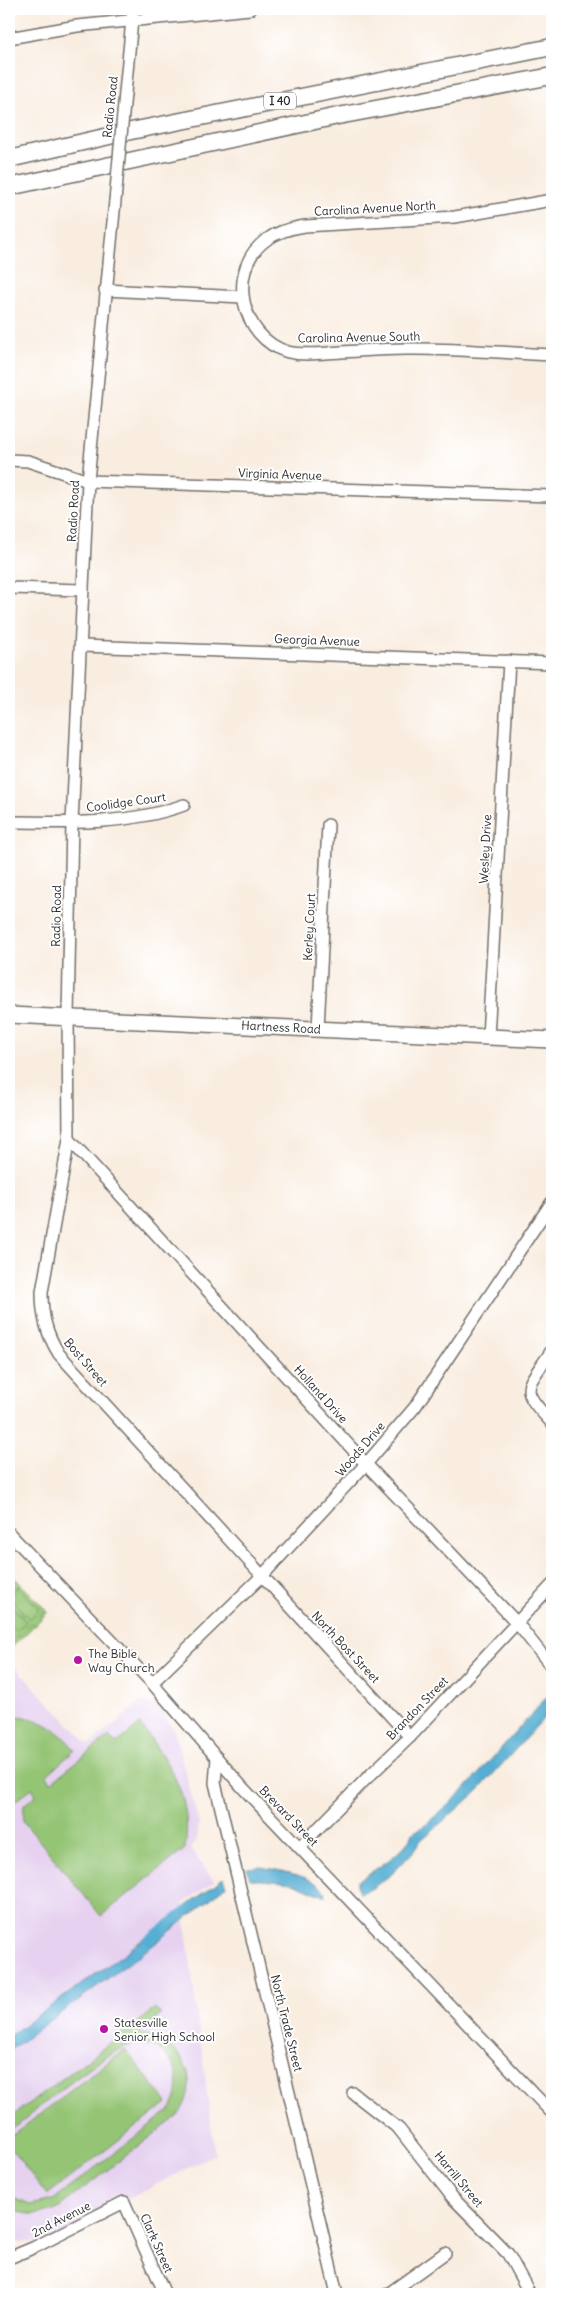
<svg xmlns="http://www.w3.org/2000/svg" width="561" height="2303" font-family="Delius,sans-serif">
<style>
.built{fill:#e6d2f0}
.park{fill:url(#park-crowns);stroke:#607850}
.pitch{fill:#94c575;stroke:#607850}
.water{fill:#55aed3;stroke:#406c7f}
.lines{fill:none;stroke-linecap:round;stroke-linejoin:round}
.stream{stroke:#55aed3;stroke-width:2.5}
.minor-casing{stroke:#736f6a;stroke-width:14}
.major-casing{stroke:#736f6a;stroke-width:18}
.highway-casing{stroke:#736f6a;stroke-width:19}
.minor{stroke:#fff;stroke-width:11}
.major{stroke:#fff;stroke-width:15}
.highway{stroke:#fff;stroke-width:16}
.minor-bridge-casing{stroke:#736f6a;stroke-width:14;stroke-linecap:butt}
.minor-bridge{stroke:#fff;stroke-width:11}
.poi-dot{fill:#b5179e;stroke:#fff;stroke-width:2}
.labels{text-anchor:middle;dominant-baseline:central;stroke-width:4;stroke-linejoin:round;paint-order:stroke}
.shield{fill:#fff;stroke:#6b6b6b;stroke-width:1}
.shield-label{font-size:11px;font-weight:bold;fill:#2b2b2b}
.street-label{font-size:12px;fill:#2b2b2b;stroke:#fff}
.poi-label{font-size:12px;fill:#2b2b2b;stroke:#fff;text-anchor:start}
</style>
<defs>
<pattern id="park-crowns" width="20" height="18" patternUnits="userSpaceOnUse" patternTransform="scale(1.25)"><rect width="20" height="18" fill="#94c575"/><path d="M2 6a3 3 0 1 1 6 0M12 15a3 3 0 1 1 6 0" fill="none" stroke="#79a060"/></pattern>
</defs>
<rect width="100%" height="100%" fill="#fff"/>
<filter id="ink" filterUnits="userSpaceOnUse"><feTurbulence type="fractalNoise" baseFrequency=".02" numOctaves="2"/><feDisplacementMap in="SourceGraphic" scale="10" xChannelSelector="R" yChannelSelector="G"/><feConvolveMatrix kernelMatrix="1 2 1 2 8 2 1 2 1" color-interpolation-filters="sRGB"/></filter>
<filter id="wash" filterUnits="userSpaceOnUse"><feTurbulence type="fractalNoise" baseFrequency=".0096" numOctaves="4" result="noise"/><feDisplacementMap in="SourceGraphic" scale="20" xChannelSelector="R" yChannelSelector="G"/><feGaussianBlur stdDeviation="1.12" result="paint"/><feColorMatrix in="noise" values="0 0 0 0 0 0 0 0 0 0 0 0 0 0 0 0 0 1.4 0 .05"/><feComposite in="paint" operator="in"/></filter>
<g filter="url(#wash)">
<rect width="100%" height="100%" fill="#f9ede0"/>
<!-- built -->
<path class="built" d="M 9,1661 L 89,1745 L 141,1702 L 155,1704 L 164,1713 L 175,1734 L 199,1824 L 197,1839 L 191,1849 L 214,1881 L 183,1904 L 215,2154 L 42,2244 L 9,2241 Z"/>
<!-- park -->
<path class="park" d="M 15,1578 L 48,1612 L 9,1650 L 9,1584 Z"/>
<!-- pitch -->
<g class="pitch">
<path d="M 18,1586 L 39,1609 L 29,1619 L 9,1597 Z"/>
<path d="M 9,1603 L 26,1622 L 15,1631 L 9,1624 Z"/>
<path d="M 9,1716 C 37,1715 59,1729 75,1750 L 47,1775 L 51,1782 L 109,1736 L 116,1744 L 140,1724 C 170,1765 193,1796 185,1849 L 101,1916 L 23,1821 L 24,1805 L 36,1795 L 32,1788 L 14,1802 L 9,1802 Z"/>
<path d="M 156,2008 L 161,2015 L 139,2033 C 182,2042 204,2077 178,2116 L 58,2208 C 41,2216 25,2216 9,2208 L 9,2196 L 30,2205 L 53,2200 L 170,2110 C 189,2082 171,2040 134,2044 C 112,2046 31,2114 9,2132 L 9,2119 Z"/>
<path d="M 125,2049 L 167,2103 L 47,2195 L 9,2146 L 9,2138 Z"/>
</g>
<!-- water -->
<g class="water">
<path d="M 552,1694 L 552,1709 L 477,1792 L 421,1840 L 414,1851 L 392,1874 L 371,1889 L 359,1893 L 357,1888 L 357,1881 C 371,1872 409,1850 411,1834 L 427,1824 L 464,1790 L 543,1701 Z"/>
<path d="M 260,1867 C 276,1870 324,1876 326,1897 L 293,1883 L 250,1879 L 247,1868 Z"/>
<path d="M 223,1878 L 226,1886 L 156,1943 L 9,2051 L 9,2036 L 125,1953 Z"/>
</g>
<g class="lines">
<!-- stream -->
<path class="stream" d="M 145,1938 L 190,1904"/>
</g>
</g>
<g filter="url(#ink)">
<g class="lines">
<defs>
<g id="minor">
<path d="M 9,38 L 77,26 L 250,9"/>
<path d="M 125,93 L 133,9"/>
<path d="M 552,200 L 455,217 L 305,226 C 291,228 278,231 266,240 C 226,269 240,338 288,352 C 305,356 323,353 341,352 C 362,351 383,349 405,349 C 454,348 503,353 552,355"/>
<path d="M 115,201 L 88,481 L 72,823 L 68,1016 L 69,1139 L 42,1292 C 42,1316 46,1333 59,1354 L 410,1737"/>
<path d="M 105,290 L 242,297"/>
<path d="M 9,460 L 28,461 L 88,481 L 552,496"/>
<path d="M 9,588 L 83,590"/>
<path d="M 81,646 L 552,663"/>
<path d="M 9,822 C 66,823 129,825 184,805"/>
<path d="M 318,1029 L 328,825"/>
<path d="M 488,1037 L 509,661"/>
<path d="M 69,1139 L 366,1464 L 517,1623 L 552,1667"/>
<path d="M 552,1350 C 526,1390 517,1386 552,1423"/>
<path d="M 9,1533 L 152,1683 L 243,1788 L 552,2113"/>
<path d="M 152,1683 L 262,1576 L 366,1464 L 415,1407 L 552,1202"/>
<path d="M 217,1758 L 215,1783 L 337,2294"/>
<path d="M 300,1847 L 365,1780 L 410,1737 L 552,1585"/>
<path d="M 353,2093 L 399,2129 L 453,2198 L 508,2254 L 530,2294"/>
<path d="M 9,2258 L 35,2247 L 124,2202 L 165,2294"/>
<path d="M 388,2294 L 445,2253"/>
</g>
<path id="major" d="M 9,1015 L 552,1040"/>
<g id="highway">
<path d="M 9,159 L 131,131 L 552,47"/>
<path d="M 9,187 L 338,116 L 552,76"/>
</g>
</defs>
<!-- minor casing -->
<use href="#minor" class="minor-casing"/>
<!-- major casing -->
<use href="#major" class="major-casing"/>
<!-- highway casing -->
<use href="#highway" class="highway-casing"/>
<!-- minor -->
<use href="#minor" class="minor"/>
<!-- major -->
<use href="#major" class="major"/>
<!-- highway -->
<use href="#highway" class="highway"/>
<defs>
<path id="minor-bridge" d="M 115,201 L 125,93"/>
</defs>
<!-- minor-bridge casing -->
<use href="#minor-bridge" class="minor-bridge-casing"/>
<!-- minor-bridge -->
<use href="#minor-bridge" class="minor-bridge"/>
</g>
</g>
<!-- markers -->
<g class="poi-dot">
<circle cx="78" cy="1660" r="5"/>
<circle cx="104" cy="2029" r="5"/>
</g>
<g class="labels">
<!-- shield labels -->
<rect class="shield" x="264" y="92.5" width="32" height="17" rx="4"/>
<g class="shield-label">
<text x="280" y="101">I 40</text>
</g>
<!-- street labels -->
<g class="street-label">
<text transform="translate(110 107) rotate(-84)">Radio Road</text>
<text transform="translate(375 208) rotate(-3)">Carolina Avenue North</text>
<text transform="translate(359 337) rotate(-1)">Carolina Avenue South</text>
<text transform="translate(280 474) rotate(2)">Virginia Avenue</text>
<text transform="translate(73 511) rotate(-87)">Radio Road</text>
<text transform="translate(317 640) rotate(2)">Georgia Avenue</text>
<text transform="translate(126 802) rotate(-8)">Coolidge Court</text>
<text transform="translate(485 849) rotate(-87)">Wesley Drive</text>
<text transform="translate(56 916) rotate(-89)">Radio Road</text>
<text transform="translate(309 927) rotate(-87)">Kerley Court</text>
<text transform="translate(281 1027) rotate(3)">Hartness Road</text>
<text transform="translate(86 1362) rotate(49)">Bost Street</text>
<text transform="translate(321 1394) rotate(48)">Holland Drive</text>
<text transform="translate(360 1449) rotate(-49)">Woods Drive</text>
<text transform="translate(346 1647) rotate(47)">North Bost Street</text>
<text transform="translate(417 1708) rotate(-46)">Brandon Street</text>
<text transform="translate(289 1816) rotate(46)">Brevard Street</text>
<text transform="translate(287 2023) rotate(76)">North Trade Street</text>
<text transform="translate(459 2179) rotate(50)">Harrill Street</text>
<text transform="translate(61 2219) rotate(-27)">2nd Avenue</text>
<text transform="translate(157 2243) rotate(66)">Clark Street</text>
</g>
<!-- poi labels -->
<g class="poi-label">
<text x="88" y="1653">The Bible<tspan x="88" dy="14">Way Church</tspan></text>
<text x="114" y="2022">Statesville<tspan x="114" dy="14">Senior High School</tspan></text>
</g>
</g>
<!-- margin -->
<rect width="561" height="2303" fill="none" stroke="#fff" stroke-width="30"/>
</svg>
